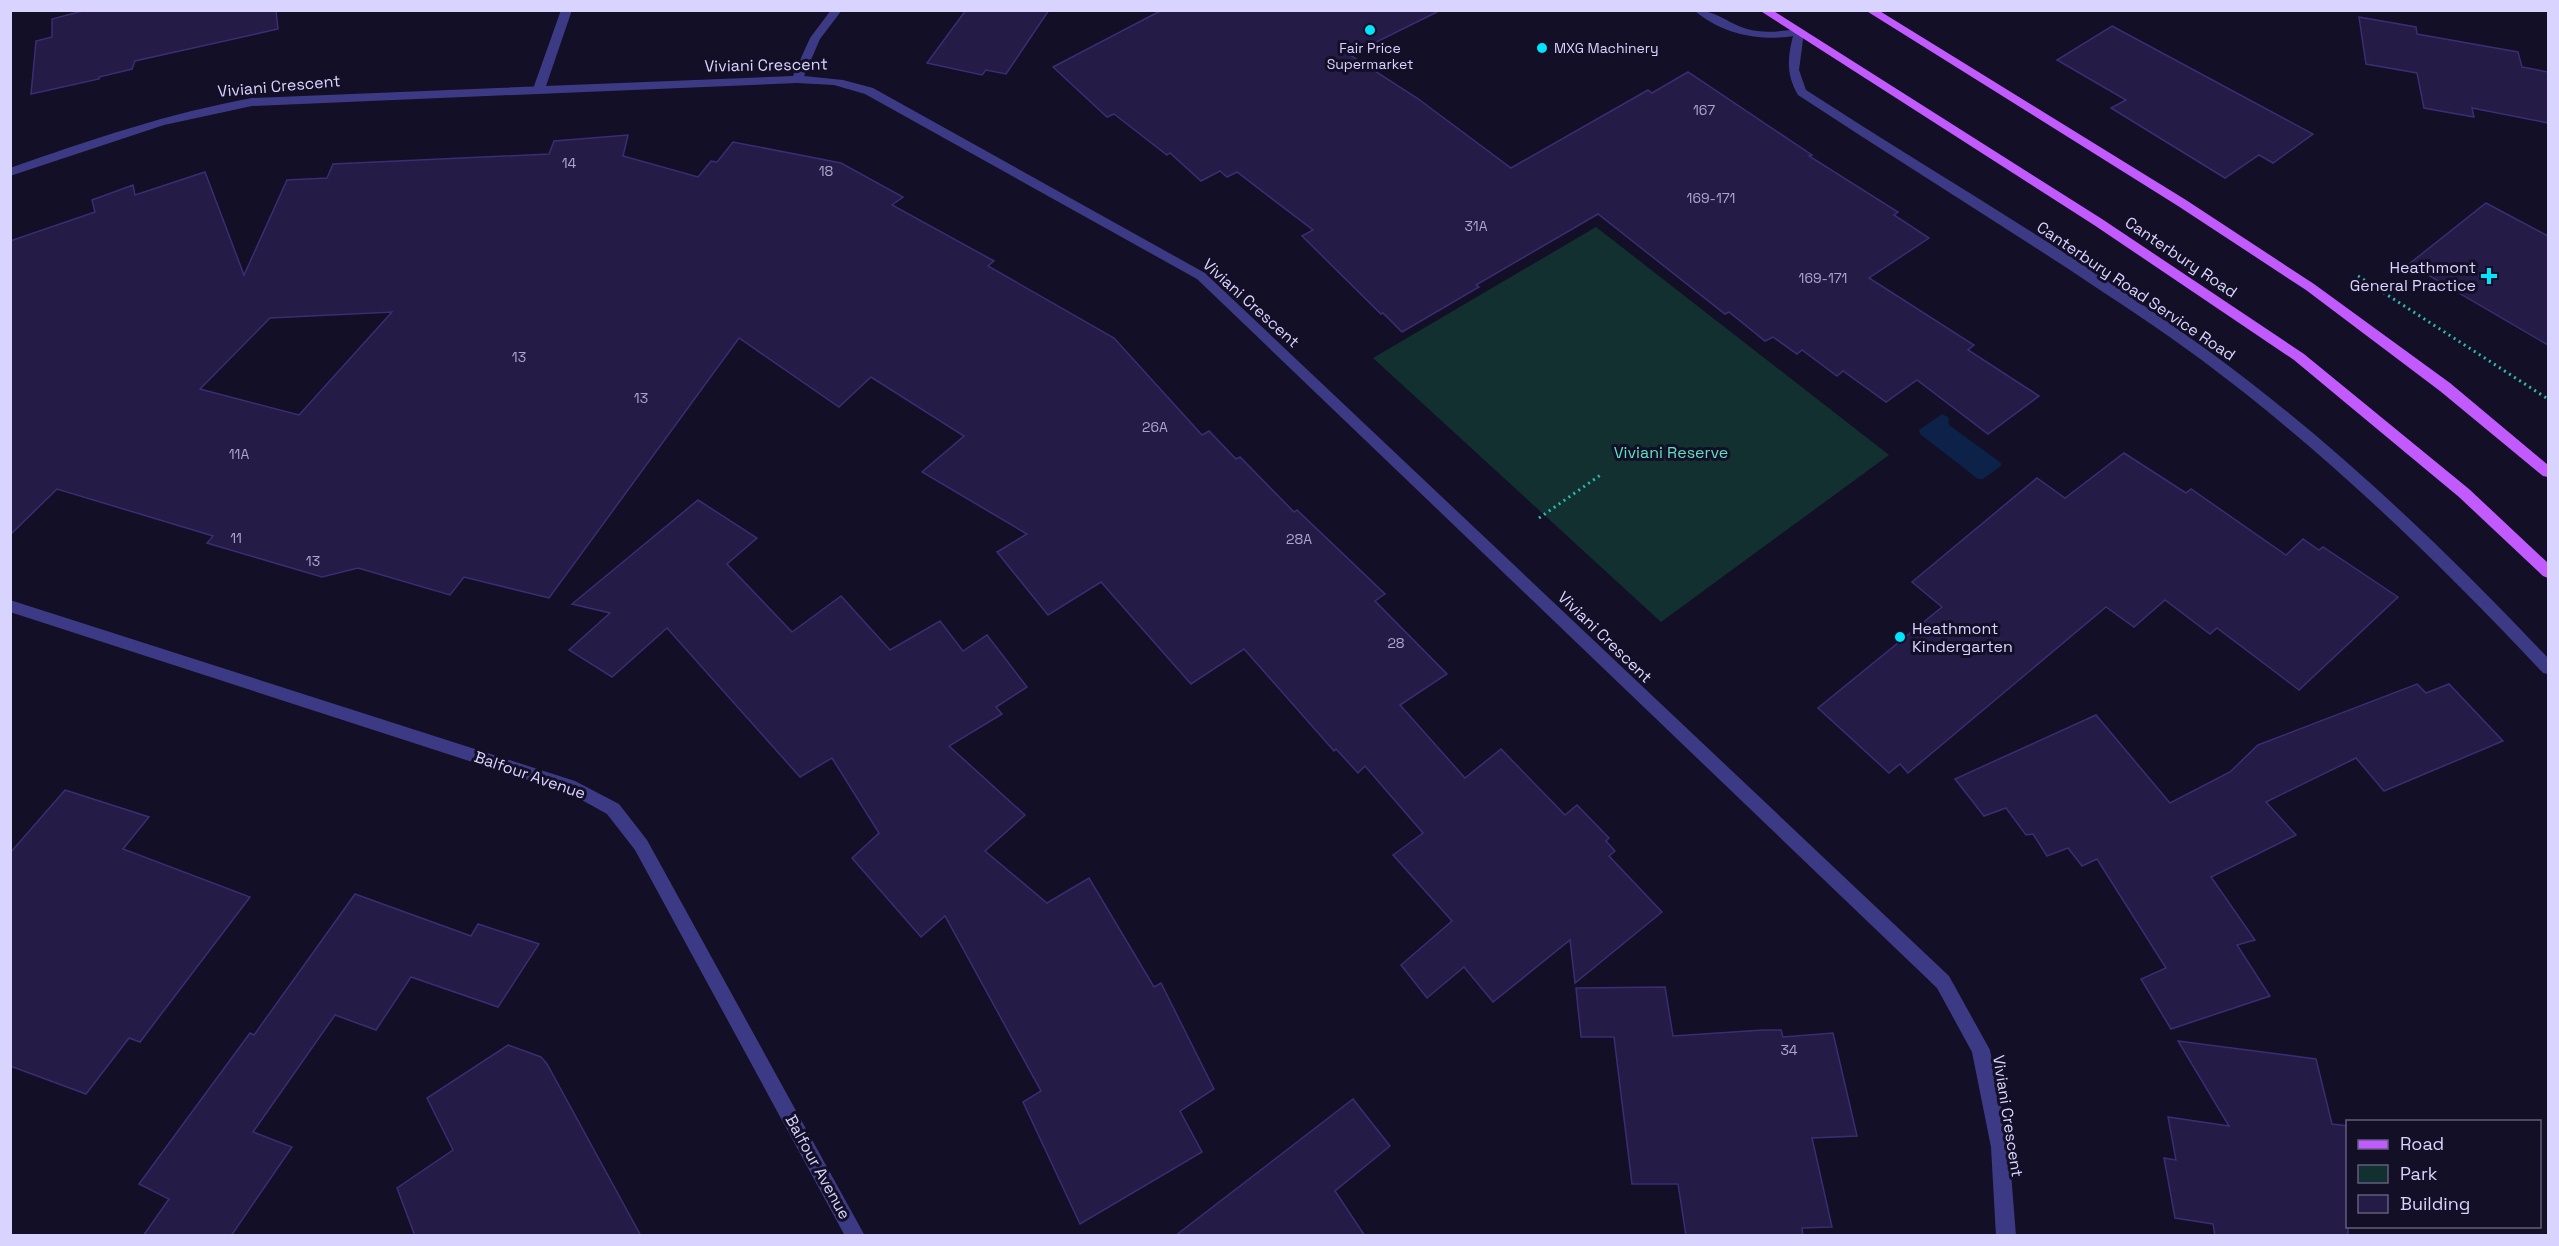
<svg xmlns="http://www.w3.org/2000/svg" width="2559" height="1246" font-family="'Space Grotesk',sans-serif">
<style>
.green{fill:#12302f}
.water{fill:#0c2248}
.building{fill:#241b47;stroke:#3b2d73;stroke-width:1.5;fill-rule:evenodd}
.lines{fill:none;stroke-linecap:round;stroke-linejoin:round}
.path{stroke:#2fb8b0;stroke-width:3;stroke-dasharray:2 4;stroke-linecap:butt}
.service{fill:#3d3a85;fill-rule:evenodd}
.minor{fill:#3d3a85;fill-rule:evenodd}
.primary{fill:#c25bff;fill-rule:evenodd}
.poi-dot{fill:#00e5ff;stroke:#130f26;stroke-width:2}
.labels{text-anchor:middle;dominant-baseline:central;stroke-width:6;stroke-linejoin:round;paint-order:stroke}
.far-poi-label{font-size:14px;fill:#d9d4ff;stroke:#130f26}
.number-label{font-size:14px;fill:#aca6d1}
.street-label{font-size:16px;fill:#d9d4ff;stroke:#130f26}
.poi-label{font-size:16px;fill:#d9d4ff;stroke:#130f26;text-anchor:end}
.park-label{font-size:16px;fill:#5fe0c0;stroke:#130f26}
</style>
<rect width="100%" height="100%" fill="#130f26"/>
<!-- green -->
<path class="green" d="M 1596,227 L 1889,455 L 1661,622 L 1373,358 Z"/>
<!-- water -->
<path class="water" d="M 1942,414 L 1948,417 L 1949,425 L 2001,463 L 2001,466 L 1983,479 L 1978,479 L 1920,434 L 1919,430 Z"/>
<!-- building -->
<g class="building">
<path d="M 86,10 L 276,10 L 278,29 L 135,61 L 132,69 L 99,77 L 99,79 L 31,94 L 36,41 L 52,37 L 52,19 Z"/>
<path d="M 966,10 L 1049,10 L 1006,74 L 986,70 L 982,75 L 927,63 Z"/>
<path d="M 1162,10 L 1441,10 L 1350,55 L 1417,98 L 1511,168 L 1648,90 L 1652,93 L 1688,72 L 1812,155 L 1809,156 L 1898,212 L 1894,215 L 1929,238 L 1869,278 L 1974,345 L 1968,350 L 2039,396 L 1988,434 L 1917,380 L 1886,402 L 1843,371 L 1837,376 L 1802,350 L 1797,354 L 1773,337 L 1765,341 L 1729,312 L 1725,314 L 1598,214 L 1476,285 L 1479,287 L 1402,332 L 1383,313 L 1381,314 L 1302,236 L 1313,230 L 1237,172 L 1227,177 L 1220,171 L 1201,181 L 1170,153 L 1167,155 L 1114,114 L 1107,117 L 1053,67 Z"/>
<path d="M 2359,17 L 2416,27 L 2417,34 L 2518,52 L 2522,67 L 2548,72 L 2548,123 L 2472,108 L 2474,117 L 2424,108 L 2417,73 L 2366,64 Z"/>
<path d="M 2112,26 L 2313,134 L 2273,163 L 2259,155 L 2225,178 L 2111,108 L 2126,100 L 2057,60 Z"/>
<path d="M 628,135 L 623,156 L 698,177 L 711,161 L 717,162 L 733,142 L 841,163 L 903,197 L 892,205 L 994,261 L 988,266 L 1114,338 L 1202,435 L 1209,431 L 1236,459 L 1240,457 L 1294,512 L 1297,510 L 1385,594 L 1375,601 L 1447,674 L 1400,705 L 1465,778 L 1501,749 L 1565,815 L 1577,805 L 1609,838 L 1606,841 L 1615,851 L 1609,856 L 1662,912 L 1575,983 L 1570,940 L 1493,1002 L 1464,967 L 1427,998 L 1401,965 L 1452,921 L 1393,855 L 1423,833 L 1365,766 L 1358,773 L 1336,749 L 1334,751 L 1244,649 L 1191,684 L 1101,582 L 1048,615 L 997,552 L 1027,534 L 922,472 L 964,436 L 871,377 L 839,407 L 739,338 L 549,598 L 464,577 L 450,595 L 358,568 L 322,577 L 207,543 L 213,536 L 57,489 L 10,535 L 10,241 L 95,212 L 92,200 L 133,185 L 135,195 L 205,172 L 244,275 L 287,180 L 327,178 L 333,164 L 549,154 L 554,141 ZM 392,312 L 299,415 L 200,389 L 270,318 Z"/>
<path d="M 2486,203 L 2548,236 L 2548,345 L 2409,264 Z"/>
<path d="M 2124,453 L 2186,493 L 2191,489 L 2286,555 L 2303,539 L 2319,550 L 2323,547 L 2398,597 L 2299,690 L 2217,628 L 2210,634 L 2165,600 L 2134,627 L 2106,607 L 1908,773 L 1900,764 L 1889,773 L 1818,708 L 1942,607 L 1912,582 L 2037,478 L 2065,498 Z"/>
<path d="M 698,500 L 757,538 L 727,564 L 792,632 L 841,596 L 890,650 L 940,621 L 963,651 L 987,635 L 1027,687 L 996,707 L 1002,714 L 949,746 L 1025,815 L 985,851 L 1047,903 L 1089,878 L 1154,987 L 1161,983 L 1214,1089 L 1180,1111 L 1202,1152 L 1080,1224 L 1023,1102 L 1041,1091 L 945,916 L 921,937 L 852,858 L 879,833 L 832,758 L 800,777 L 667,628 L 612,677 L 569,650 L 610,613 L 572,604 Z"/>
<path d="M 2417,684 L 2426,693 L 2449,684 L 2503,741 L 2384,791 L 2356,758 L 2266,802 L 2296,835 L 2211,877 L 2255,940 L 2237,945 L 2270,996 L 2171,1029 L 2141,979 L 2166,968 L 2097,859 L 2082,866 L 2068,848 L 2047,856 L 2033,834 L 2026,835 L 2006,808 L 1984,816 L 1955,779 L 2096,715 L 2170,803 L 2230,772 L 2258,745 Z"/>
<path d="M 65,790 L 149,817 L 123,849 L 250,897 L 140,1042 L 129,1038 L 86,1094 L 10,1066 L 10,853 Z"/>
<path d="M 355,894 L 471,936 L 478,924 L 539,944 L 498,1007 L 411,977 L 376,1030 L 335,1015 L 253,1132 L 292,1147 L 231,1236 L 143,1236 L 169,1199 L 139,1184 L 250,1033 L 254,1035 Z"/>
<path d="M 1665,987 L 1673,1036 L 1763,1030 L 1781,1030 L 1783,1037 L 1833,1033 L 1857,1136 L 1812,1138 L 1832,1227 L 1802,1228 L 1803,1236 L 1686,1236 L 1678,1184 L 1632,1184 L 1614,1037 L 1581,1037 L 1576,988 Z"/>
<path d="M 2178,1041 L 2316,1059 L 2332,1124 L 2348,1126 L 2348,1236 L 2215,1236 L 2213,1224 L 2175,1218 L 2164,1158 L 2176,1160 L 2168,1117 L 2229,1126 Z"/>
<path d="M 508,1045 L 541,1057 L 547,1064 L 641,1236 L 415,1236 L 397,1188 L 453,1150 L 427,1098 Z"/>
<path d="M 1353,1099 L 1390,1146 L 1335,1191 L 1365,1236 L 1175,1236 Z"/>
</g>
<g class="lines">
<!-- path -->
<g class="path">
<path d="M 2358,276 L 2548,399"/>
<path d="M 1539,518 L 1602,474"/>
</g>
<!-- service -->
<g class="service">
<path d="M 561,10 L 572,10 L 545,89 L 539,93 L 535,92 L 533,89 Z"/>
<path d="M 1694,10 C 1716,10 1727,23 1747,29 C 1764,34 1782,31 1799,29 L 1804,32 L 1803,34 C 1766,43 1723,36 1694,10 Z"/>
</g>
<!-- minor -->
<g class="minor">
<path d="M 831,10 L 842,10 L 820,39 L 804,76 L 843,80 L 873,88 L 1205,273 L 1949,976 L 1990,1050 L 2009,1147 L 2016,1236 L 1996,1236 L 1991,1147 L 1972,1052 L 1937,988 L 1197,279 L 865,94 L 834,85 L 797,83 L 252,106 L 164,125 L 10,176 L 10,168 C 90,140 169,113 252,98 L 793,76 L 810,38 Z"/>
<path d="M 1799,29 L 1804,32 L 1799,70 L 1806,90 C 1940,177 2080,257 2210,352 C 2333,442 2444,548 2548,658 L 2548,674 L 2543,673 C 2437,560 2326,453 2203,361 C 2160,329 2115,300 2070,270 C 1979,211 1888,154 1798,95 C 1785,73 1788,55 1794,32 Z"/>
<path d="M 10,600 L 575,781 L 619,804 L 647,840 L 865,1236 L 845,1236 L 635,850 L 607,814 L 571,794 L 10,612 Z"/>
</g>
<!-- primary -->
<g class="primary">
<path d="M 1759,10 L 1772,10 L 2102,219 L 2304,354 L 2469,489 L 2548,563 L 2548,578 L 2543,576 L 2459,497 L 2294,360 L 2094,225 Z"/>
<path d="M 1865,10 L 1878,10 L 2186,200 L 2314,284 L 2450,383 L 2548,465 L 2548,477 L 2543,476 L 2440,391 L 2306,290 L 2178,206 Z"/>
</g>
</g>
<!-- markers -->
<g class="poi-dot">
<circle cx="1370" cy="30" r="6"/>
<circle cx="1542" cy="48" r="6"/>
<path d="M2486 267h6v6h6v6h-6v6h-6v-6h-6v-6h6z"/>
<circle cx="1900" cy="637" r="6"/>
</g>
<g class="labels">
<!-- far-poi labels -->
<g class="far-poi-label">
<text x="1370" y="48">Fair Price<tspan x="1370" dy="16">Supermarket</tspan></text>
<text x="1554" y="48" text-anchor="start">MXG Machinery</text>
</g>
<!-- number labels -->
<g class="number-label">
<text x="1704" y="110">167</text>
<text x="569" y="163">14</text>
<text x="826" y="171">18</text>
<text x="1711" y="198">169-171</text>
<text x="1476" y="226">31A</text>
<text x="1823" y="278">169-171</text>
<text x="519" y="357">13</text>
<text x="641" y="398">13</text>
<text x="1155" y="427">26A</text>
<text x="239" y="454">11A</text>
<text x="236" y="538">11</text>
<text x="1299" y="539">28A</text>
<text x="313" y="561">13</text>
<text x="1396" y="643">28</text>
<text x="1789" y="1050">34</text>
</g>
<!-- street labels -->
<g class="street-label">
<text transform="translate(766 65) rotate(-1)">Viviani Crescent</text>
<text transform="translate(279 86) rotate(-5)">Viviani Crescent</text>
<text transform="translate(2181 257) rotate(34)">Canterbury Road</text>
<text transform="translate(2136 291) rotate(34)">Canterbury Road Service Road</text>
<text transform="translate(1251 303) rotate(42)">Viviani Crescent</text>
<text transform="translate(1605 637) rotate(44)">Viviani Crescent</text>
<text transform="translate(530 775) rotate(19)">Balfour Avenue</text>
<text transform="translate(2008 1116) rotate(81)">Viviani Crescent</text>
<text transform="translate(818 1167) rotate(61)">Balfour Avenue</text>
</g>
<!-- poi labels -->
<g class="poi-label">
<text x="2476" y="267">Heathmont<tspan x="2476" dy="18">General Practice</tspan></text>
<text x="1912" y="628" text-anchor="start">Heathmont<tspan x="1912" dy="18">Kindergarten</tspan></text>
</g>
<!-- park labels -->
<g class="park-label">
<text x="1671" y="452">Viviani Reserve</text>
</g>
</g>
<!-- border -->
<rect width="2559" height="1246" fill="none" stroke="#d9d4ff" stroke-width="24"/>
<!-- legend -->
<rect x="2346" y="1120" width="195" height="108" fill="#130f26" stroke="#625e7d" stroke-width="1.5"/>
<rect x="2358" y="1140" width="30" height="9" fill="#c25bff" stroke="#625e7d" stroke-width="1.5"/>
<text x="2400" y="1150" font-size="18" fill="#d9d4ff">Road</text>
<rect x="2358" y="1165" width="30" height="18" fill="#12302f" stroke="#625e7d" stroke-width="1.5"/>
<text x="2400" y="1180" font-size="18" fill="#d9d4ff">Park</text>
<rect x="2358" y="1195" width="30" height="18" fill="#241b47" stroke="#625e7d" stroke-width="1.5"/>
<text x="2400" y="1210" font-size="18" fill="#d9d4ff">Building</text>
</svg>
